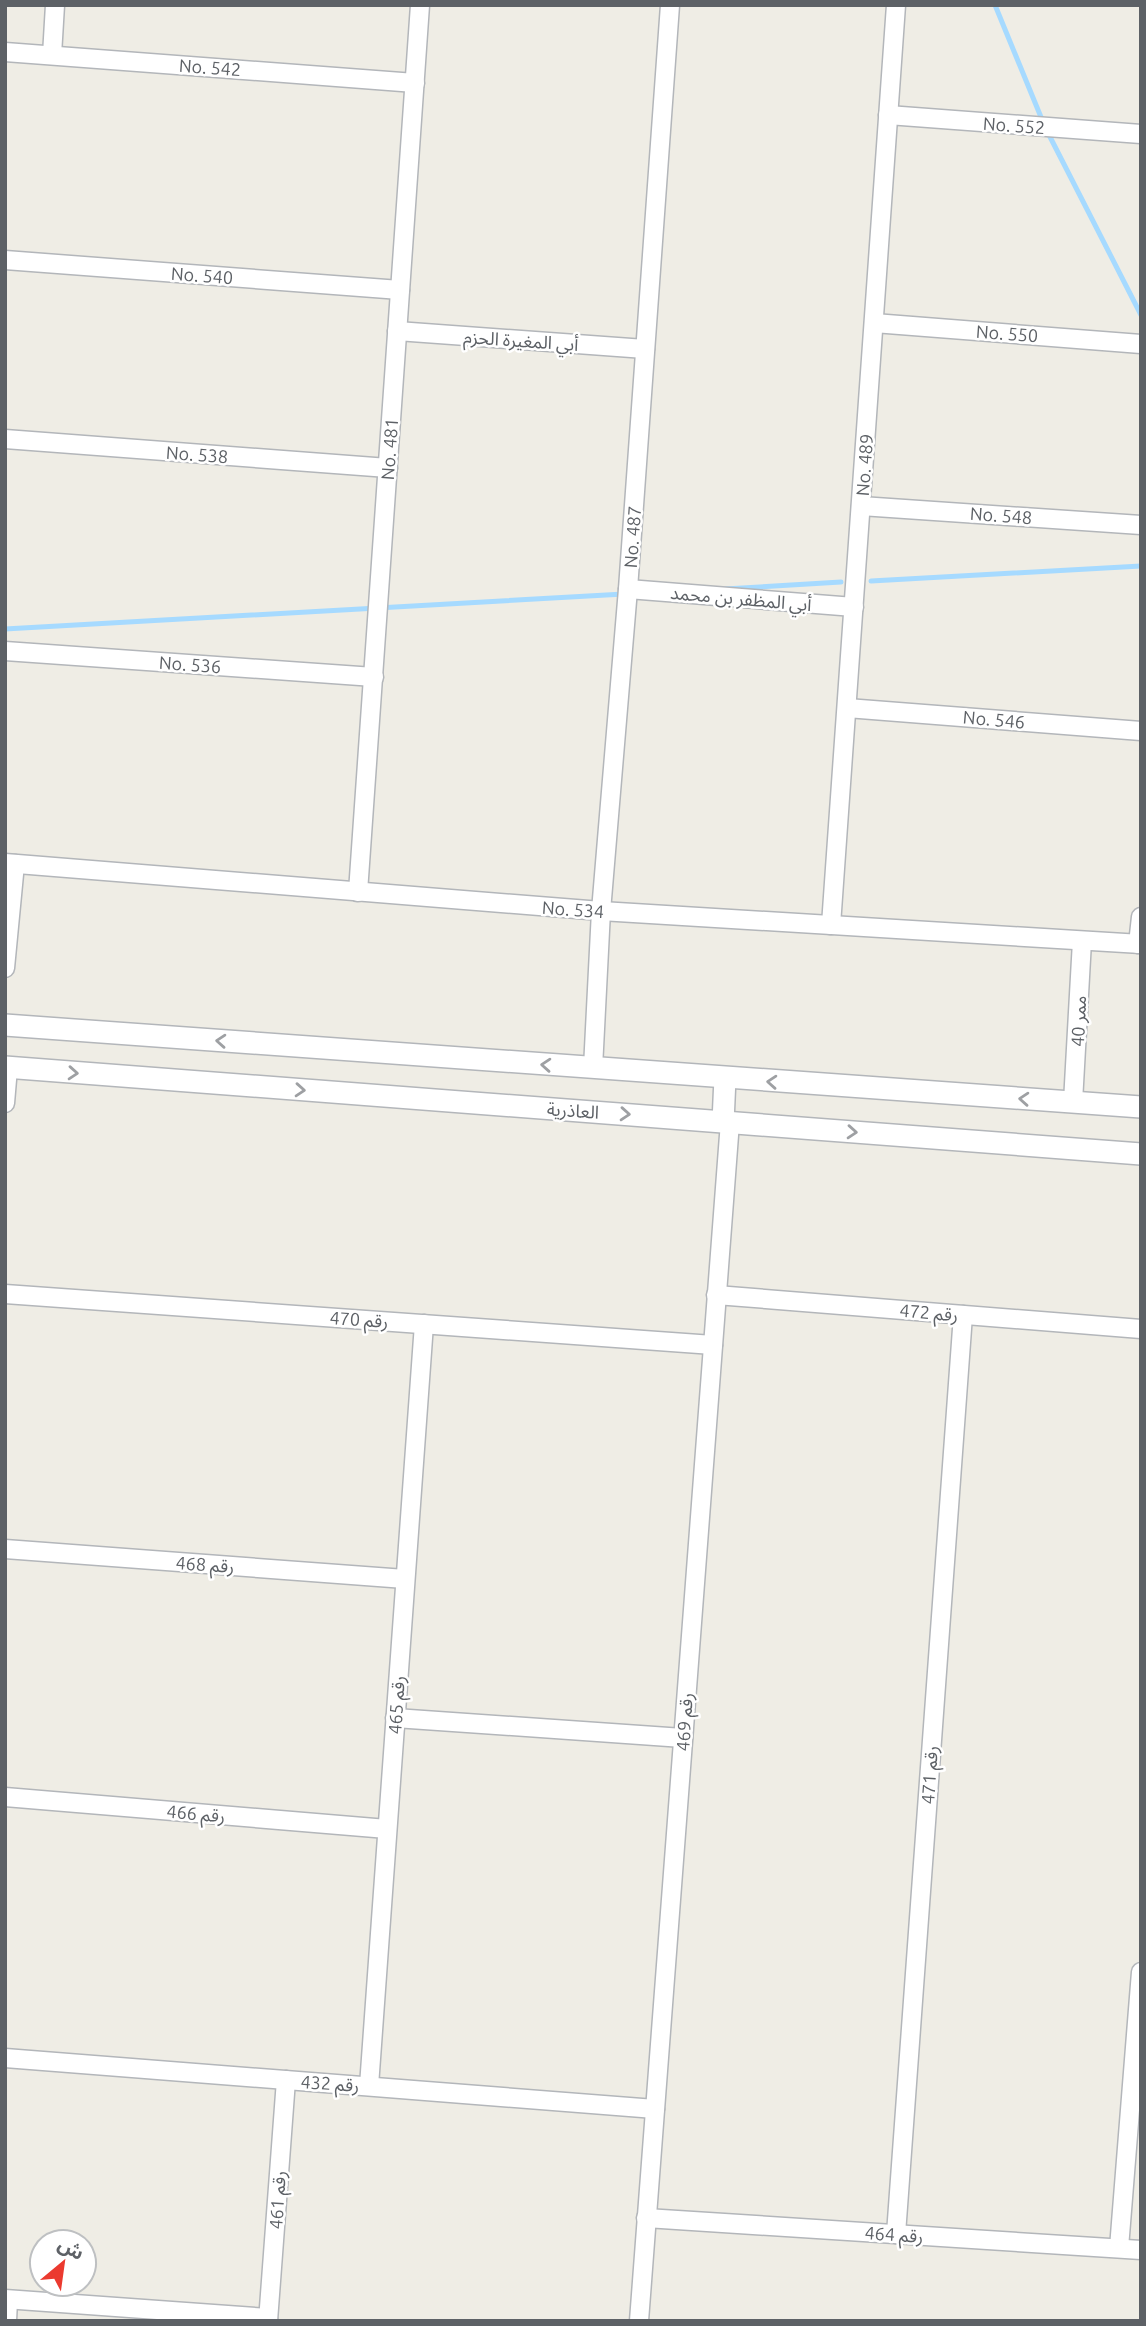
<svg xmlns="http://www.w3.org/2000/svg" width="1146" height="2326" font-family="Ubuntu,'Noto Sans Arabic',sans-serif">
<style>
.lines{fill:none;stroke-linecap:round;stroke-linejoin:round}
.stream{stroke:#a6daff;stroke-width:5}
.minor-casing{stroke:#b3b6ba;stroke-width:21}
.tertiary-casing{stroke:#b3b6ba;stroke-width:24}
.minor{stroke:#fff;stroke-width:18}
.tertiary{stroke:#fff;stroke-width:21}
.oneway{stroke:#9ea0a3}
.labels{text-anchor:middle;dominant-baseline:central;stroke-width:5;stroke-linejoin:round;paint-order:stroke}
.street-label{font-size:18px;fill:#5d6166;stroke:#fff}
</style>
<rect width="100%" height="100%" fill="#efede5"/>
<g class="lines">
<!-- stream -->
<g class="stream">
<path d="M 995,5 L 1043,122"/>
<path d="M 1047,131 L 1141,315"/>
<path d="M 871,581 L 1141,566"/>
<path d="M 725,589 L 841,582"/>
<path d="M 5,629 L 624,594"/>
</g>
<defs>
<g id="minor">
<path d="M 5,52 L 415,83"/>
<path d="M 52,55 L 55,5"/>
<path d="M 888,115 L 1141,134"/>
<path d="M 5,260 L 400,290"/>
<path d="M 874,323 L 1141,344"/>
<path d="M 397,331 L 645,349"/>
<path d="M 5,439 L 388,468"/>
<path d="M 861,506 L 1141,525"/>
<path d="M 628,589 L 854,607"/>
<path d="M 5,651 L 374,677"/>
<path d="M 847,708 L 1141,731"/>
<path d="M 5,863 L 601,911 L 1141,944"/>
<path d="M 358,892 L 420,5"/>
<path d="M 831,925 L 896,5"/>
<path d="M 1138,944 L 1141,917"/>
<path d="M 5,968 L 15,864"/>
<path d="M 593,1068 L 601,911 L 628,589 L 670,5"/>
<path d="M 1073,1102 L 1082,941"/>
<path d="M 5,1103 L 8,1068"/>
<path d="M 5,1294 L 713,1345"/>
<path d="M 716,1295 L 1141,1329"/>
<path d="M 5,1549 L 405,1579"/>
<path d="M 395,1718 L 683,1738"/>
<path d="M 5,1797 L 387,1829"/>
<path d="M 5,2058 L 655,2109"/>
<path d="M 369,2086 L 424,1324"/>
<path d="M 646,2218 L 1141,2250"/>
<path d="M 896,2234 L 963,1315"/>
<path d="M 1119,2248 L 1141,1972"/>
<path d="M 5,2299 L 268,2318"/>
<path d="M 7,2321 L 8,2300"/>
<path d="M 268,2321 L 286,2080"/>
<path d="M 639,2321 L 730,1122"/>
</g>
<g id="tertiary">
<path d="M 5,1025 L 1141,1107"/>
<path d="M 5,1067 L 1141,1154"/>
<path d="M 723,1122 L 725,1078"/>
</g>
</defs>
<!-- minor casing -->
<use href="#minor" class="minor-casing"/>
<!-- tertiary casing -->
<use href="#tertiary" class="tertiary-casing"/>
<!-- minor -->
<use href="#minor" class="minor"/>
<!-- tertiary -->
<use href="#tertiary" class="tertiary"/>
</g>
<!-- one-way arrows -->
<defs><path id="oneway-chevron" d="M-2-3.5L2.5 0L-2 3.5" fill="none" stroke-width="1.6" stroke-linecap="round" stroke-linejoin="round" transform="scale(1.75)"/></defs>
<g class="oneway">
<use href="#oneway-chevron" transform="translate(221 1041) rotate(-176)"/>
<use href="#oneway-chevron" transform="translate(546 1065) rotate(-176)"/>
<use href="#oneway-chevron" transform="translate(73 1073) rotate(4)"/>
<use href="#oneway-chevron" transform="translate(772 1082) rotate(-176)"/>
<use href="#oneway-chevron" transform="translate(300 1090) rotate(4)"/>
<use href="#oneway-chevron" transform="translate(1024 1099) rotate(-176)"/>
<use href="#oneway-chevron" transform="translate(625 1114) rotate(4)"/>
<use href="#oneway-chevron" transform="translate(852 1132) rotate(4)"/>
</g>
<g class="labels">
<!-- street labels -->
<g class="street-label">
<text transform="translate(210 67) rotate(4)">No. 542</text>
<text transform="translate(1014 125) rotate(4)">No. 552</text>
<text transform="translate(202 275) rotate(4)">No. 540</text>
<text transform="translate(1007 333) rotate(4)">No. 550</text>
<text transform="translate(521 340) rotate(4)">أبي المغيرة الحزم</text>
<text transform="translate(389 449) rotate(-86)">No. 481</text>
<text transform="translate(197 454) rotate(4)">No. 538</text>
<text transform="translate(864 465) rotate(-86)">No. 489</text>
<text transform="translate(1001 515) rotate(4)">No. 548</text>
<text transform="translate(632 537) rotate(-86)">No. 487</text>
<text transform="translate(741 598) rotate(5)">أبي المظفر بن محمد</text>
<text transform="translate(190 664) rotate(4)">No. 536</text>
<text transform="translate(994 719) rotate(5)">No. 546</text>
<text transform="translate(573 909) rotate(4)">No. 534</text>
<text transform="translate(1078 1021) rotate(-87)">ممر 40</text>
<text transform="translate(573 1110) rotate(4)">العاذرية</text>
<text transform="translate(929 1312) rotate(5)">رقم 472</text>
<text transform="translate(359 1319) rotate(4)">رقم 470</text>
<text transform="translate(205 1564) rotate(4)">رقم 468</text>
<text transform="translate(396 1705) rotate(-86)">رقم 465</text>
<text transform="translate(684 1722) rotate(-86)">رقم 469</text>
<text transform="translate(929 1775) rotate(-86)">رقم 471</text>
<text transform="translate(196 1813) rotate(5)">رقم 466</text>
<text transform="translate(330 2083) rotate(4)">رقم 432</text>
<text transform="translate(277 2200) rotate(-86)">رقم 461</text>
<text transform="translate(894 2234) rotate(4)">رقم 464</text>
</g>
</g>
<!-- border -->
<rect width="1146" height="2326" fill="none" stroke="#5d6166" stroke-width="14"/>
<!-- north arrow -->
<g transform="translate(63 2263) rotate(29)"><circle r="33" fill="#ffffff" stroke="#bec0c2" stroke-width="2"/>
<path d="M0-5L12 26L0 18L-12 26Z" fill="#eb3a2f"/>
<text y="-10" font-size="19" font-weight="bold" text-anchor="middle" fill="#5d6166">ش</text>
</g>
</svg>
